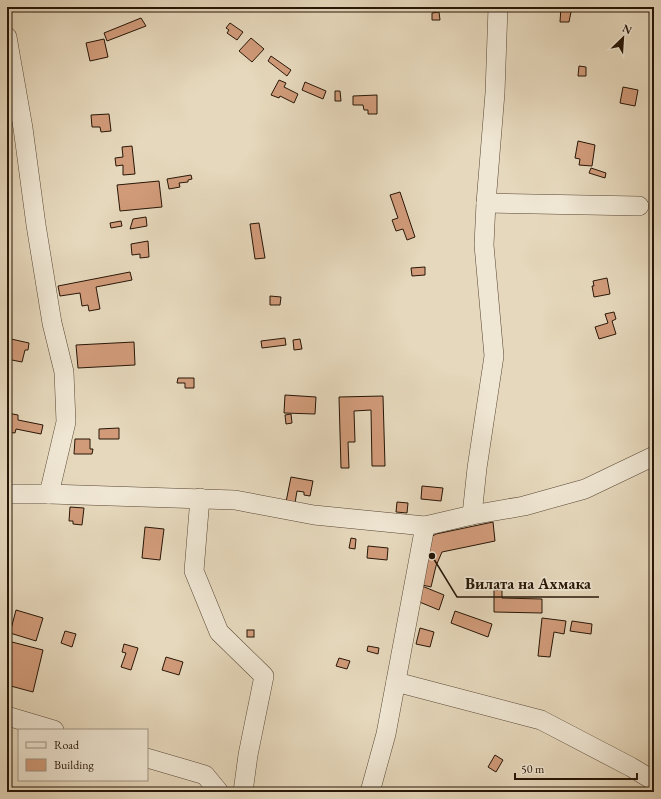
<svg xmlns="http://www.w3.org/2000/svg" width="661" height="799" font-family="'EB Garamond',serif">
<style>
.building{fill:#d19b7a;stroke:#271607}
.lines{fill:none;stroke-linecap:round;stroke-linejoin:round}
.minor-casing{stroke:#574634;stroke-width:20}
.minor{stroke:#efe6d3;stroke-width:19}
.leader{fill:none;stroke:#271607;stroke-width:1.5}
.callout-dot{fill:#271607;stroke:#efe6d3;stroke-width:1.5}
.callout-label{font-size:16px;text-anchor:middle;font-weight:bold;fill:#271607;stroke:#efe6d3;stroke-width:3.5;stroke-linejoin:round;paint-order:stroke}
</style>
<rect width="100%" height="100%" fill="#e6d8bc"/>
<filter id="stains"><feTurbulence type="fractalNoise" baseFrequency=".005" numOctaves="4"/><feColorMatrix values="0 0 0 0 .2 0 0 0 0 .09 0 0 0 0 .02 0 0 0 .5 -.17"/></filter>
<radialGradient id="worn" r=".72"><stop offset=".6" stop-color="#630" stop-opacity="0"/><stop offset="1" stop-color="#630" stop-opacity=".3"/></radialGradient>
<!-- building -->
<g class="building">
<path d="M 561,7 L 572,7 L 569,22 L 560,22 Z"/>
<path d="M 439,12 L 440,20 L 432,20 L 432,13 Z"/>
<path d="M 141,18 L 146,26 L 107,41 L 104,33 Z"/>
<path d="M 230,23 L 243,32 L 237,40 L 227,33 L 229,30 L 226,28 Z"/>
<path d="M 251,38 L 264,49 L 252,62 L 239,51 Z"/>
<path d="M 104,39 L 108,57 L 90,61 L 86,43 Z"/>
<path d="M 271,56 L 291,70 L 287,76 L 268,61 Z"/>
<path d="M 579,66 L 586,67 L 586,76 L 578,76 Z"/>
<path d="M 279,80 L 286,83 L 284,87 L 298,94 L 294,103 L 280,96 L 279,98 L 271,95 Z"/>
<path d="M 305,82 L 326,91 L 323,99 L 302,90 Z"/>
<path d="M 623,87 L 638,90 L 635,106 L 620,103 Z"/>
<path d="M 335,91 L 340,91 L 341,101 L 335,101 Z"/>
<path d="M 377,95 L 377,114 L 368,114 L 368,110 L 364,110 L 363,105 L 353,105 L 353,96 Z"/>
<path d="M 109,114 L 111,131 L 101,132 L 100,127 L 92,127 L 91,115 Z"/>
<path d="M 578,141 L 595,145 L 592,166 L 579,165 L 580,159 L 575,158 Z"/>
<path d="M 132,146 L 135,174 L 123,175 L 123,165 L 116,166 L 115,158 L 123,157 L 122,147 Z"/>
<path d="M 591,168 L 606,173 L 605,178 L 589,173 Z"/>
<path d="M 191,175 L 192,179 L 188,180 L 188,182 L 179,183 L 180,187 L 169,189 L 167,179 Z"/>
<path d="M 159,181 L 162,207 L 120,211 L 117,185 Z"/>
<path d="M 400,192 L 415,237 L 407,240 L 403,229 L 396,231 L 392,220 L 398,218 L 390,195 Z"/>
<path d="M 146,217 L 147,226 L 130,229 L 133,219 Z"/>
<path d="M 121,221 L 122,226 L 111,228 L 110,223 Z"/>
<path d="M 259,223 L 265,258 L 255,259 L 250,224 Z"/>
<path d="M 148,241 L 149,257 L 140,258 L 140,254 L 132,255 L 131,244 Z"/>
<path d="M 425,267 L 425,275 L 412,276 L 411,268 Z"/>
<path d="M 130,272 L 132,280 L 96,287 L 100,309 L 89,311 L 88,305 L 82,306 L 80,293 L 60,296 L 58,286 Z"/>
<path d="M 607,278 L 610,294 L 594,297 L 592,286 L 594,286 L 593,281 Z"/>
<path d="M 270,296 L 281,297 L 280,305 L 270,305 Z"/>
<path d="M 614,312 L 616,319 L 612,321 L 616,334 L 599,339 L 595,327 L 608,323 L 605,314 Z"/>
<path d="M 285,338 L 286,345 L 262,348 L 261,341 Z"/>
<path d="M 11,339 L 29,343 L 28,350 L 25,350 L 22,362 L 7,359 Z"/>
<path d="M 300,339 L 302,349 L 294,350 L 293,340 Z"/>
<path d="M 134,342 L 135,365 L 78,368 L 76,345 Z"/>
<path d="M 178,378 L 194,378 L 194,388 L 185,388 L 185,383 L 177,383 Z"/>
<path d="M 285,395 L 316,397 L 315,414 L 284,413 Z"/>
<path d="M 383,396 L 385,466 L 372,466 L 371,410 L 354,411 L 355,442 L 348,442 L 349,468 L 341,468 L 339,397 Z"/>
<path d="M 7,413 L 18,415 L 18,420 L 43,425 L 41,434 L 16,429 L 15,433 L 7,432 L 9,419 L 7,419 Z"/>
<path d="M 291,414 L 292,423 L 286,424 L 285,415 Z"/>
<path d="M 119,428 L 119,439 L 99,439 L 99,429 Z"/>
<path d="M 75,439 L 90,439 L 90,449 L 93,449 L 92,454 L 74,454 Z"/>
<path d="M 291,477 L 313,481 L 310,496 L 304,495 L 304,492 L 297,491 L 295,503 L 286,502 Z"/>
<path d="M 422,486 L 443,488 L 441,501 L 421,499 Z"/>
<path d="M 397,502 L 408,503 L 407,513 L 396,512 Z"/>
<path d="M 70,507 L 84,508 L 82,525 L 73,524 L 73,521 L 69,521 Z"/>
<path d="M 493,522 L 495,541 L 442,552 L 436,566 L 431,587 L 418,584 L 431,537 L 436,534 Z"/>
<path d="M 145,527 L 164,529 L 160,560 L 142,558 Z"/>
<path d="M 351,538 L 356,539 L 355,549 L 349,548 Z"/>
<path d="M 368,546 L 388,548 L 387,560 L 367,558 Z"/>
<path d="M 422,586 L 444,595 L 439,610 L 417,601 Z"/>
<path d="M 494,590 L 502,590 L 502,598 L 542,599 L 542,613 L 494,612 Z"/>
<path d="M 16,610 L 43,618 L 36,641 L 10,633 Z"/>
<path d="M 455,611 L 492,624 L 488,637 L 451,623 Z"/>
<path d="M 542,618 L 566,621 L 564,634 L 554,632 L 550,657 L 538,656 Z"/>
<path d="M 572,621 L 592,624 L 591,634 L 570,631 Z"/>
<path d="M 420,628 L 434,632 L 430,647 L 416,644 Z"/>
<rect x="247" y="630" width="7" height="7"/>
<path d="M 65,631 L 76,634 L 72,647 L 61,643 Z"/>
<path d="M 8,641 L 43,650 L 33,692 L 7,685 L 7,646 Z"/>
<path d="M 124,644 L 138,648 L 131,670 L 121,667 L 126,653 L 122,652 Z"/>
<path d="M 368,646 L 379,648 L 378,654 L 367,651 Z"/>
<path d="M 166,657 L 183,662 L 179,675 L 162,670 Z"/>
<path d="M 339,658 L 350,661 L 347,669 L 336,666 Z"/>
<path d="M 495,755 L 503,760 L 496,772 L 488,767 Z"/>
</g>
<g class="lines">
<defs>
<g id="minor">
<path d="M 7,37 L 23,128 L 36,225 L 52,323 L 64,372 L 66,422 L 49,494"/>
<path d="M 486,203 L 639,206"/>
<path d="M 7,494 L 49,494 L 235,500 L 314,515 L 425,526 L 386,734 L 370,792"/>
<path d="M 200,498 L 194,571 L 219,632 L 264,676 L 248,755 L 243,792"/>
<path d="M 472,515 L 477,468 L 494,356 L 484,245 L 486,203 L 495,93 L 498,7"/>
<path d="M 425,526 L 472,515 L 524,506 L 585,489 L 654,456"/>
<path d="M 396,682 L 541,720 L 631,767 L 654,781"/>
<path d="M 7,716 L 54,730"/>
<path d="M 147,758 L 205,775 L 219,792"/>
</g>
</defs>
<!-- minor casing -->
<use href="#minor" class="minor-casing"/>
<!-- minor -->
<use href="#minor" class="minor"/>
</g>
<!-- callouts -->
<path class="leader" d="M432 556L457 597H599"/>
<circle class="callout-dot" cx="432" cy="556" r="4"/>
<g class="callout-label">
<text x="528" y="589">Вилата на Ахмака</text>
</g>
<!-- margin -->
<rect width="661" height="799" fill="none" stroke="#e6d8bc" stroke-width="24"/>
<rect x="8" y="8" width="645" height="783" fill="none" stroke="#271607" stroke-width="2"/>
<rect x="12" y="12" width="637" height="775" fill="none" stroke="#271607"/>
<!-- legend -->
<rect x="18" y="729" width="130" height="52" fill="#efe6d3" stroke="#9f9381"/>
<rect x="26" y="742" width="20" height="6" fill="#efe6d3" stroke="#9f9381"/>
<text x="54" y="749" font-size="12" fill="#271607">Road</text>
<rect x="26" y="759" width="20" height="12" fill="#d19b7a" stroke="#9f9381"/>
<text x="54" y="769" font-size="12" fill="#271607">Building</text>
<!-- north arrow -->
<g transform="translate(623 38) rotate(25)" stroke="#efe6d3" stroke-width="3" paint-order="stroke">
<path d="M0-3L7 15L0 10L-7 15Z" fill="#271607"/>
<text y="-6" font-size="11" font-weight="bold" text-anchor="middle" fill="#271607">N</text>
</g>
<!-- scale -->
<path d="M515 773v6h122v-6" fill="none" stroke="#271607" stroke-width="2"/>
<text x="521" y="773" font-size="12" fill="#271607" stroke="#efe6d3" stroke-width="3" paint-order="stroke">50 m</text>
<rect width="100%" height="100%" filter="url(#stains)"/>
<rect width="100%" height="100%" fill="url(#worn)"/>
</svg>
